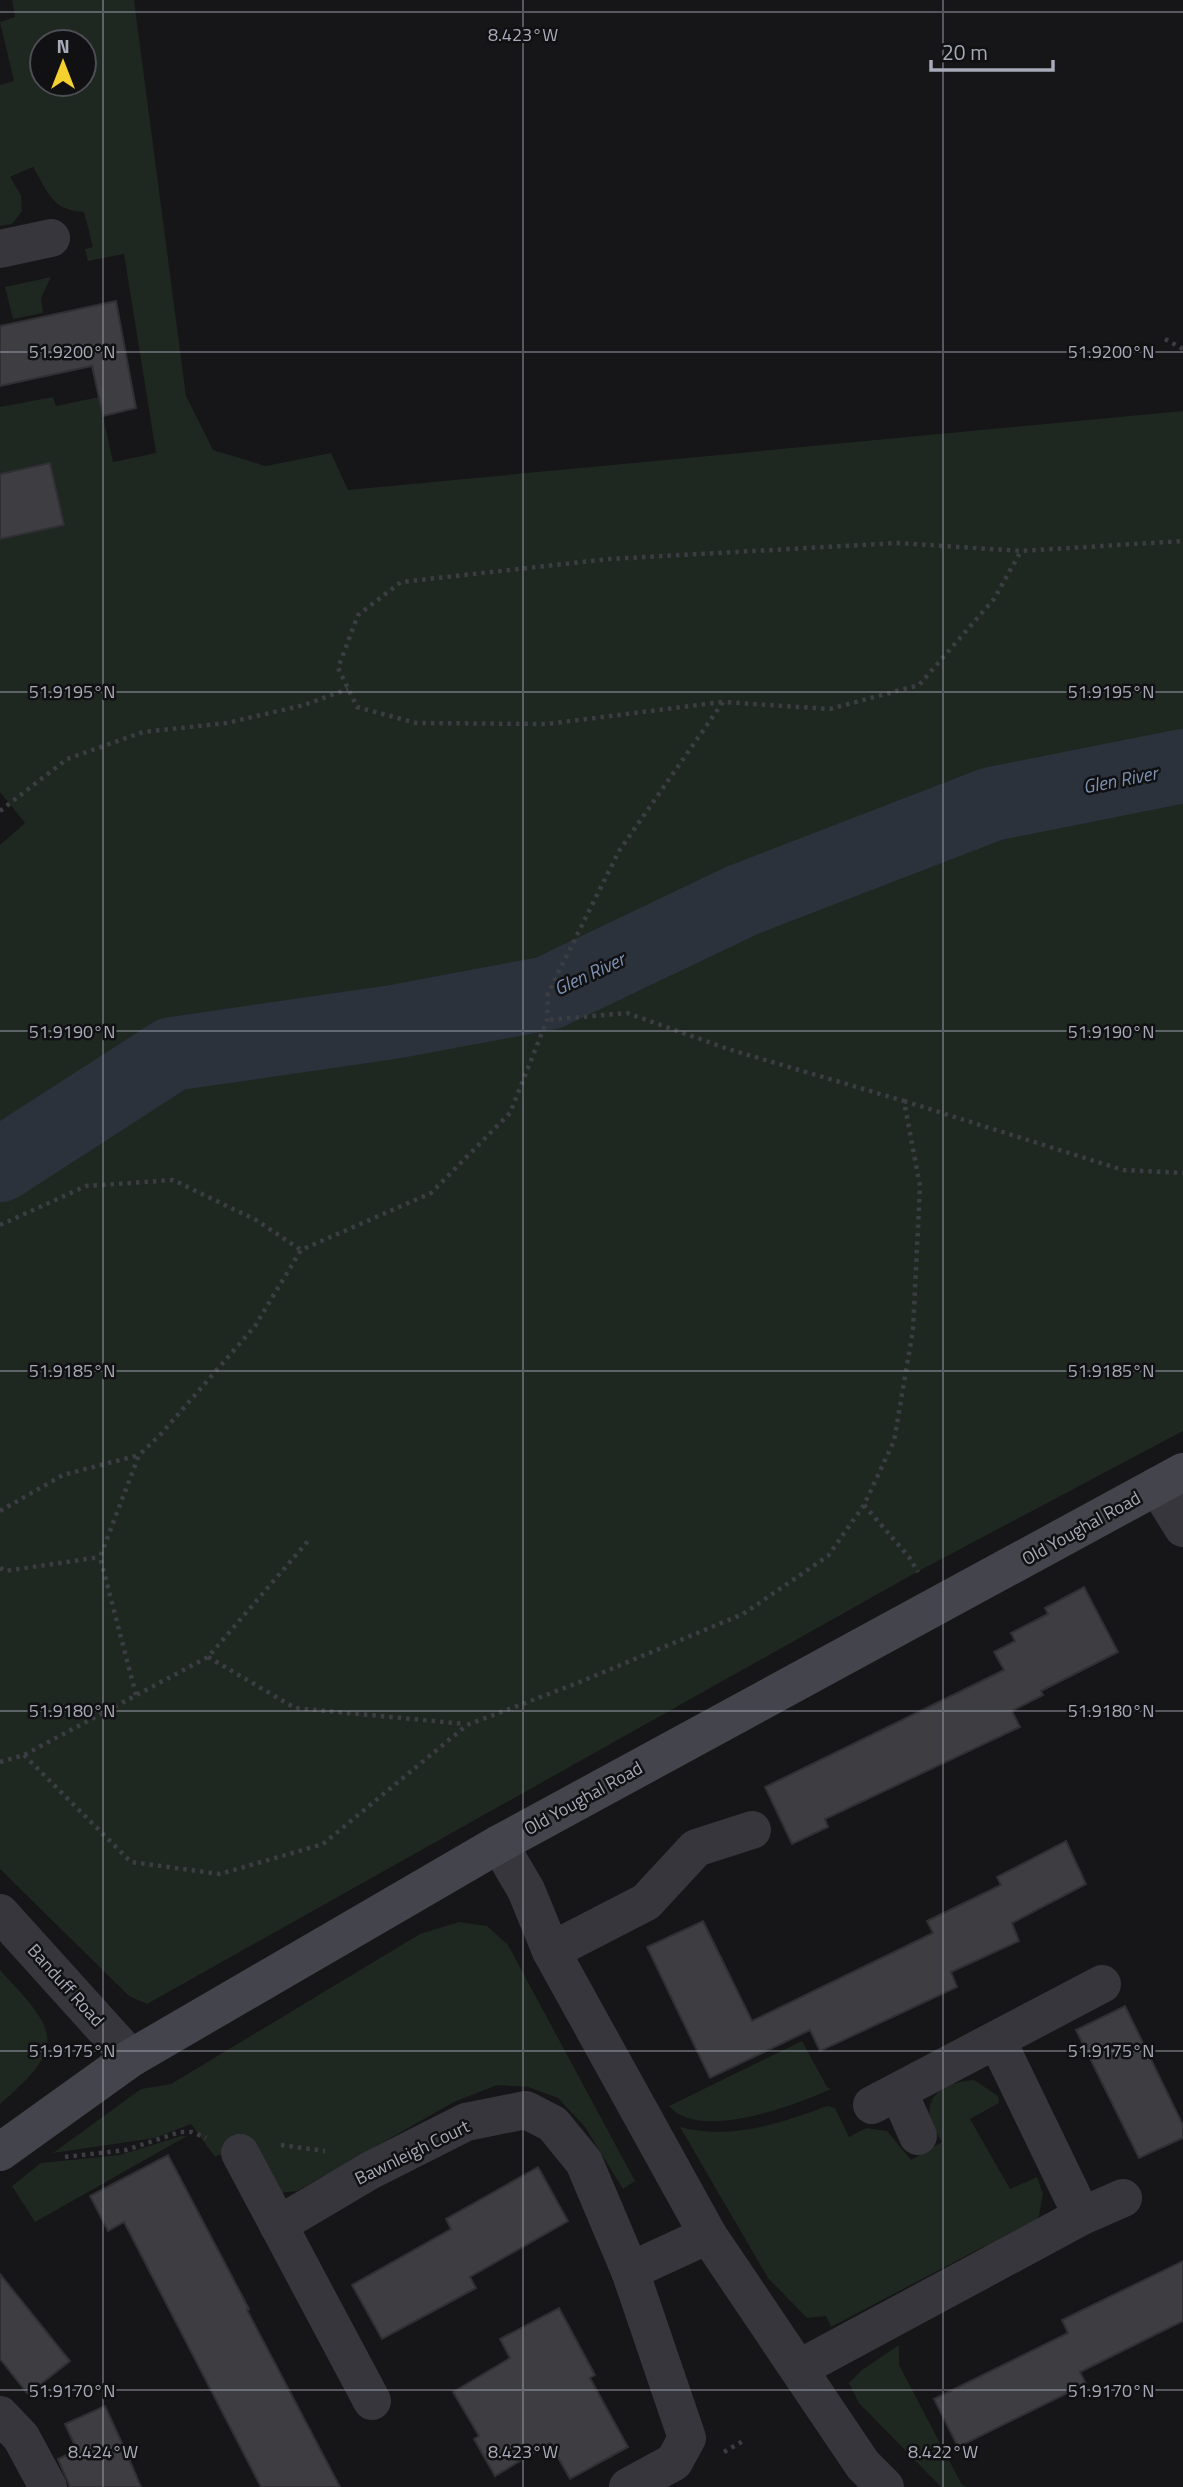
<svg xmlns="http://www.w3.org/2000/svg" width="1183" height="2487" font-family="'Titillium Web',sans-serif">
<style>
.green{fill:#1f2721;fill-rule:evenodd}
.lines{fill:none;stroke-linecap:round;stroke-linejoin:round}
.river{stroke:#2b323c;stroke-width:74}
.building{fill:#3d3d42;stroke:#302f33;stroke-width:2}
.path{stroke:#3c3d43;stroke-width:4.5;stroke-dasharray:3.5 5;stroke-linecap:butt}
.minor{stroke:#36363c;stroke-width:38}
.secondary{stroke:#44454c;stroke-width:38}
.ticks{fill:none;stroke:#a7aab8;stroke-width:2;stroke-opacity:0.45}
.labels{text-anchor:middle;dominant-baseline:central;stroke-width:5;stroke-linejoin:round;paint-order:stroke}
.street-label{font-size:18px;fill:#a7aab8;stroke:#111012}
.water-label{font-size:19px;font-style:italic;fill:#7d92b3;stroke:#111012}
.ticks-label{font-size:18px;text-anchor:middle;fill:#a7aab8;stroke:#111012;stroke-width:5;stroke-linejoin:round;paint-order:stroke}
</style>
<rect width="100%" height="100%" fill="#161517"/>
<!-- green -->
<g class="green">
<path d="M 12,0 L 134,0 L 186,396 L 213,450 L 266,466 L 331,453 L 348,490 L 1183,411 L 1183,1431 L 917,1572 L 147,2004 L 129,1996 L 0,1869 L 0,845 L 25,823 L 0,792 L 0,539 L 64,525 L 0,495 L 0,407 L 53,397 L 56,406 L 99,397 L 113,462 L 156,453 L 124,254 L 88,261 L 85,249 L 93,247 L 84,212 C 52,211 48,192 33,167 L 10,177 L 21,195 L 22,211 L 12,224 L 0,226 L 0,85 L 14,81 L 0,22 L 15,17 ZM 42,42 L 84,42 L 84,84 L 42,84 Z"/>
<path d="M 51,277 L 41,298 L 43,313 L 13,319 L 5,287 Z"/>
<path d="M 459,1922 L 487,1926 L 508,1945 L 635,2181 L 623,2189 L 585,2127 L 558,2098 L 528,2087 L 497,2085 L 454,2102 L 297,2191 L 280,2193 L 250,2140 L 215,2157 L 191,2124 L 155,2138 L 53,2153 L 141,2089 L 171,2084 L 420,1934 Z"/>
<path d="M 0,1970 C 57,2031 69,2045 0,2104 Z"/>
<path d="M 802,2041 L 827,2087 L 831,2089 C 796,2105 699,2142 669,2106 Z"/>
<path d="M 974,2080 L 998,2096 L 999,2103 L 970,2119 L 1010,2189 L 1037,2177 L 1043,2194 L 1039,2216 L 1028,2231 L 981,2248 L 831,2327 L 826,2316 L 807,2318 L 768,2278 L 680,2127 C 731,2140 779,2124 827,2106 L 835,2108 L 849,2137 L 866,2128 L 887,2131 L 911,2160 L 942,2142 C 938,2135 932,2125 930,2117 C 925,2091 954,2081 974,2080 Z"/>
<path d="M 181,2136 L 187,2136 L 35,2222 L 12,2186 L 41,2163 L 120,2155 Z"/>
<path d="M 899,2345 L 899,2365 L 962,2485 L 968,2487 L 941,2487 L 859,2403 L 849,2383 L 862,2370 Z"/>
</g>
<g class="lines">
<!-- river -->
<path class="river" d="M 0,1165 L 172,1054 L 393,1022 L 548,993 L 743,900 L 992,804 L 1183,766"/>
</g>
<!-- building -->
<g class="building">
<path d="M 116,301 L 136,408 L 103,416 L 92,366 L 0,386 L 0,326 Z"/>
<path d="M 50,463 L 64,525 L 0,539 L 0,474 Z"/>
<path d="M 1084,1587 L 1118,1652 L 1041,1691 L 1043,1695 L 1012,1711 L 1020,1727 L 825,1819 L 828,1827 L 792,1844 L 765,1787 L 1004,1670 L 994,1652 L 1015,1641 L 1011,1633 L 1048,1614 L 1045,1608 Z"/>
<path d="M 1066,1841 L 1086,1884 L 1012,1923 L 1019,1941 L 951,1972 L 957,1987 L 820,2051 L 810,2030 L 710,2078 L 647,1947 L 703,1921 L 752,2021 L 933,1933 L 927,1921 L 1001,1885 L 997,1877 Z"/>
<path d="M 1125,2006 L 1183,2125 L 1183,2138 L 1139,2158 L 1076,2030 Z"/>
<path d="M 168,2155 L 249,2309 L 247,2310 L 340,2487 L 261,2487 L 124,2222 L 108,2231 L 90,2196 Z"/>
<path d="M 538,2167 L 568,2221 L 470,2277 L 476,2288 L 382,2339 L 352,2285 L 451,2229 L 446,2219 Z"/>
<path d="M 1183,2261 L 1183,2321 L 1080,2372 L 1086,2384 L 958,2447 L 934,2399 L 1068,2333 L 1062,2320 Z"/>
<path d="M 0,2274 L 70,2361 L 28,2394 L 0,2359 Z"/>
<path d="M 559,2308 L 595,2375 L 590,2378 L 628,2447 L 570,2479 L 550,2443 L 495,2476 L 474,2439 L 479,2436 L 453,2392 L 510,2358 L 500,2339 Z"/>
<path d="M 105,2406 L 127,2454 L 141,2487 L 70,2487 L 58,2459 L 77,2450 L 65,2424 Z"/>
</g>
<g class="lines">
<!-- path -->
<g class="path">
<path d="M 1165,339 L 1183,349"/>
<path d="M 722,702 L 547,724 L 416,723 L 357,707 L 338,668 L 358,615 L 401,582 L 609,559 L 898,543 L 1021,551 L 1183,541"/>
<path d="M 0,811 L 67,759 L 143,732 L 227,723 L 304,705 L 348,689"/>
<path d="M 904,1101 L 1123,1170 L 1183,1173"/>
<path d="M 0,1225 L 86,1186 L 173,1180 L 256,1220 L 301,1250"/>
<path d="M 864,1505 L 909,1557 L 918,1572"/>
<path d="M 0,1511 L 63,1475 L 139,1455"/>
<path d="M 0,1568 L 5,1571 L 100,1557"/>
<path d="M 208,1657 L 295,1708 L 465,1724"/>
<path d="M 136,1695 L 100,1557 L 139,1455 L 161,1434 L 255,1326 L 301,1250 L 431,1193 L 510,1113 L 547,1020 L 548,993 L 619,851 L 723,702 L 830,709 L 919,685 L 994,599 L 1021,551"/>
<path d="M 24,1755 L 131,1862 L 220,1874 L 323,1844 L 467,1725 L 575,1684 L 743,1614 L 828,1556 L 864,1505 L 894,1441 L 913,1330 L 920,1186 L 904,1101 L 728,1049 L 627,1013 L 547,1020"/>
<path d="M 0,1762 L 24,1755 L 208,1657 L 308,1541"/>
<path d="M 281,2145 L 325,2151"/>
<path d="M 65,2157 L 126,2150 L 180,2132 L 192,2132 L 206,2138"/>
<path d="M 724,2452 L 745,2440"/>
</g>
<!-- minor -->
<g class="minor">
<path d="M 0,249 L 51,238"/>
<path d="M 1157,1486 L 1183,1528"/>
<path d="M 499,1844 L 526,1890 L 551,1951 L 708,2235 L 863,2465 L 885,2487"/>
<path d="M 0,1913 L 131,2058"/>
<path d="M 551,1951 L 646,1902 L 696,1848 L 752,1830"/>
<path d="M 997,2040 L 1082,2216"/>
<path d="M 899,2093 L 918,2136"/>
<path d="M 872,2105 L 1102,1984"/>
<path d="M 240,2153 L 372,2401"/>
<path d="M 278,2225 L 371,2170 L 466,2122 L 526,2110 L 553,2124 L 584,2162 L 630,2271 L 687,2438 L 674,2462 L 628,2487"/>
<path d="M 630,2271 L 708,2235"/>
<path d="M 800,2368 L 1082,2216 L 1123,2198"/>
<path d="M 0,2415 L 21,2437 L 48,2487"/>
</g>
<!-- secondary -->
<path class="secondary" d="M 0,2152 L 131,2058 L 499,1844 L 1183,1472"/>
</g>
<!-- ticks -->
<path class="ticks" d="M 103,0 L 103,2487M 523,0 L 523,2487M 943,0 L 943,2487M 0,12 L 1183,12M 0,352 L 1183,352M 0,692 L 1183,692M 0,1031 L 1183,1031M 0,1371 L 1183,1371M 0,1711 L 1183,1711M 0,2051 L 1183,2051M 0,2390 L 1183,2390"/>
<g class="labels">
<!-- street labels -->
<g class="street-label">
<text transform="translate(1081 1528) rotate(-29)">Old Youghal Road</text>
<text transform="translate(583 1798) rotate(-29)">Old Youghal Road</text>
<text transform="translate(66 1985) rotate(48)">Banduff Road</text>
<text transform="translate(412 2152) rotate(-26)">Bawnleigh Court</text>
</g>
<!-- water labels -->
<g class="water-label">
<text transform="translate(1120 779) rotate(-11)">Glen River</text>
<text transform="translate(589 973) rotate(-25)">Glen River</text>
</g>
</g>
<g class="ticks-label">
<text x="523" y="41">8.423°W</text>
<text x="72" y="358">51.9200°N</text>
<text x="1111" y="358">51.9200°N</text>
<text x="72" y="698">51.9195°N</text>
<text x="1111" y="698">51.9195°N</text>
<text x="72" y="1038">51.9190°N</text>
<text x="1111" y="1038">51.9190°N</text>
<text x="72" y="1377">51.9185°N</text>
<text x="1111" y="1377">51.9185°N</text>
<text x="72" y="1717">51.9180°N</text>
<text x="1111" y="1717">51.9180°N</text>
<text x="72" y="2057">51.9175°N</text>
<text x="1111" y="2057">51.9175°N</text>
<text x="72" y="2397">51.9170°N</text>
<text x="1111" y="2397">51.9170°N</text>
<text x="103" y="2458">8.424°W</text>
<text x="523" y="2458">8.423°W</text>
<text x="943" y="2458">8.422°W</text>
</g>
<!-- north arrow -->
<g transform="translate(63 63)"><circle r="33" fill="#111012" stroke="#4d4e54" stroke-width="2"/>
<path d="M0-5L12 26L0 18L-12 26Z" fill="#f5d12f"/>
<text y="-10" font-size="19" font-weight="bold" text-anchor="middle" fill="#a7aab8">N</text>
</g>
<!-- scale -->
<path d="M931 60v10h122v-10" fill="none" stroke="#a7aab8" stroke-width="3.5"/>
<text x="942" y="60" font-size="21" fill="#a7aab8" stroke="#111012" stroke-width="5" paint-order="stroke">20 m</text>
</svg>
